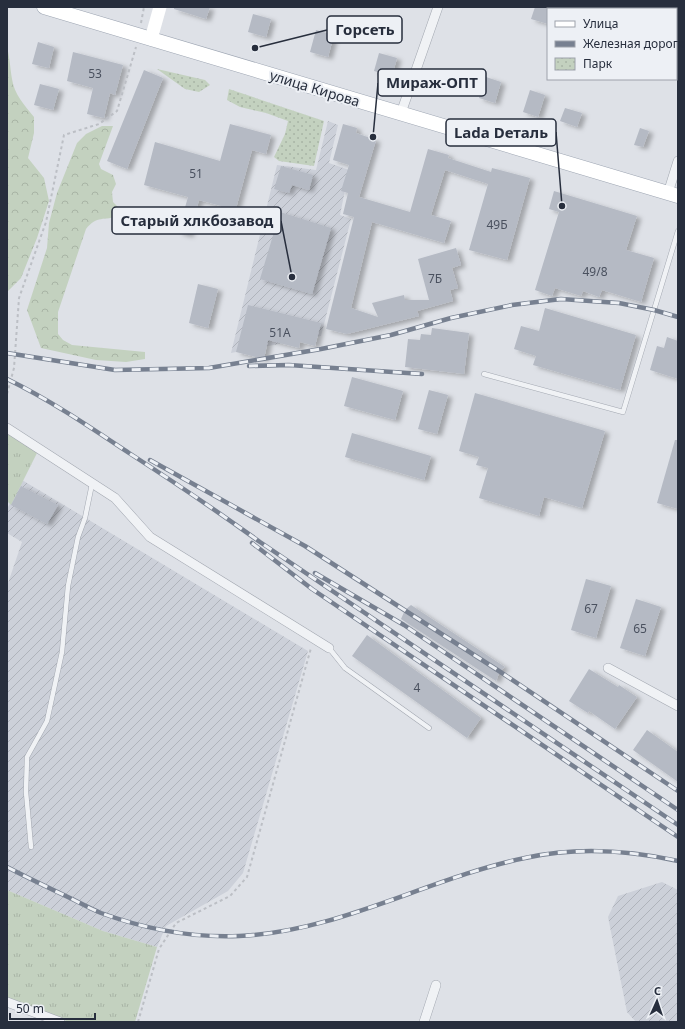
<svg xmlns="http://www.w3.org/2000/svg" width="685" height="1029" font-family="'Noto Sans',sans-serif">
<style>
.industrial{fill:url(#industrial-furrows)}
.grass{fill:url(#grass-tufts)}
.forest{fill:url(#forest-crowns)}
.park{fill:url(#park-dots)}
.building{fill:#b5bac4;filter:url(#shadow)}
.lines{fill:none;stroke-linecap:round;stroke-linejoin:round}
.lane-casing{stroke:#a3a8b1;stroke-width:5.5}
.street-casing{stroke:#a3a8b1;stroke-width:10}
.primary-casing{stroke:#9da5b2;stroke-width:15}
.path{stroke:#bcbfc5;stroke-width:2;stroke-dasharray:3 3;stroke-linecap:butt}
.lane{stroke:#f0f2f5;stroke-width:4.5}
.street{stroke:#f0f2f5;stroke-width:9}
.secondary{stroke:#fff;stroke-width:13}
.primary{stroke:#fff;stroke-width:14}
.rail-casing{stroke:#778090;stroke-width:4.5}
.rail{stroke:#edf0f5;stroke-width:3;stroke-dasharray:9;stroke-linecap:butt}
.labels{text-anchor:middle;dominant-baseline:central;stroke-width:4;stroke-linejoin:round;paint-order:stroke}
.number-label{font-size:12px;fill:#4a515f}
.street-label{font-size:14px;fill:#272e3d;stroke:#edf0f5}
.leader{fill:none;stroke:#272e3d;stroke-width:1.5}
.callout-dot{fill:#272e3d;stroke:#edf0f5;stroke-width:1.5}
.callout{fill:#edf0f5;stroke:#272e3d;stroke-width:1.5}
.callout-label{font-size:15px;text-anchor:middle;font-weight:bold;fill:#272e3d}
</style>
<defs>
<pattern id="industrial-furrows" width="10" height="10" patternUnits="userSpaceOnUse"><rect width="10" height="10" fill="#ccd0d9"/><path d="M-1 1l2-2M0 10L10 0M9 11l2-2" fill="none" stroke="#afb3bb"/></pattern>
<pattern id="grass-tufts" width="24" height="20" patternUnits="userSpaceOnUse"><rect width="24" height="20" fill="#c3d1bf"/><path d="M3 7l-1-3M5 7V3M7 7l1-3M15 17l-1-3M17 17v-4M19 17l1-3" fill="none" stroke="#a8b4a5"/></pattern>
<pattern id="forest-crowns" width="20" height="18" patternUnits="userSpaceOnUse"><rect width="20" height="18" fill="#c3d1bf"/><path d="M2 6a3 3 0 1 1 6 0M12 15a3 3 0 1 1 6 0" fill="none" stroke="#a8b4a5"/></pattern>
<pattern id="park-dots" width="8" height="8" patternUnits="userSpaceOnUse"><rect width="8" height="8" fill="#c3d1bf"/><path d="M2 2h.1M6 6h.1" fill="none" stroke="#a8b4a5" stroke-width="1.8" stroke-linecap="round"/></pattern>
<filter id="shadow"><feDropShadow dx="4.5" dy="2.5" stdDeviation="2" flood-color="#0004"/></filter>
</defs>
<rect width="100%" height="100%" fill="#dee1e7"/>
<!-- industrial -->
<g class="industrial">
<path d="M 328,121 L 338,125 L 329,163 L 349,170 L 340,215 L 351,219 L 321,336 L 231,353 L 277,165 L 316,170 Z"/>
<path d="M 22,480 L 308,651 L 243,873 L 228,891 L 166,926 L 157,947 L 103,931 L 7,890 L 7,586 L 22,542 L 7,533 L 7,509 Z"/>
<path d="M 662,882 L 678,890 L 678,1022 L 636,1022 L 627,1012 L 608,917 L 618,896 Z"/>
</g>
<!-- grass -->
<g class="grass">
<path d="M 7,428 L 39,449 L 11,505 L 7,501 Z"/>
<path d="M 7,890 L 103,931 L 157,947 L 135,1022 L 69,1022 L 7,999 Z"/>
</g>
<!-- forest -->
<g class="forest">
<path d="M 7,47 C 10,59 10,67 12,79 C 14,94 25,106 34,117 L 34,133 L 28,158 L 44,178 L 49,201 L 37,238 L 21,278 L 7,292 Z"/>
<path d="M 102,126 L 113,126 L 99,164 L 101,169 L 113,175 L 116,184 L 112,192 L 113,202 L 120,209 L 119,216 C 104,221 97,215 86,229 L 58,312 L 58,334 L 63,340 L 72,345 L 145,352 L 145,359 L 126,362 L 96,360 L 41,348 L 27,310 L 47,248 L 49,223 L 57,193 L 77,143 L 86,134 Z"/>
</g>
<!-- park -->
<g class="park">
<path d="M 157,69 L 205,80 L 210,85 L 199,92 L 185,89 Z"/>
<path d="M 229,89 L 324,121 L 314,166 L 279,161 L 274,157 L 285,134 L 288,121 L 266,113 L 240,107 L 227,100 Z"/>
</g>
<!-- building -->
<g class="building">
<path d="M 174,7 L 210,7 L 206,19 L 174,9 Z"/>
<path d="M 535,7 L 548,7 L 548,24 L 531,19 Z"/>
<path d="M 253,14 L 271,19 L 266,37 L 248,32 Z"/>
<path d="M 316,30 L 334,35 L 328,57 L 310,52 Z"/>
<path d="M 38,42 L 54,47 L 49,68 L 32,64 Z"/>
<path d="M 73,52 L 123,65 L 115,95 L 110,93 L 104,118 L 87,114 L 93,88 L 67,81 Z"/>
<path d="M 379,53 L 397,58 L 392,76 L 374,71 Z"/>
<path d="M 144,70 L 163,78 L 127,169 L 107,161 Z"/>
<path d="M 486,77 L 501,82 L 495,103 L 479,98 Z"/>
<path d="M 40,84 L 59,89 L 53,110 L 34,105 Z"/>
<path d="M 530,90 L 545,95 L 538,117 L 523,112 Z"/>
<path d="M 565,108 L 582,113 L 577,127 L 560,121 Z"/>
<path d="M 230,124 L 271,135 L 266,154 L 252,150 L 235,212 L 241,214 L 238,223 L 218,218 L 221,206 L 199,200 L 189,235 L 178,232 L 188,197 L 144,185 L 155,142 L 220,161 Z"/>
<path d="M 343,124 L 357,128 L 356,133 L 376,140 L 359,197 L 410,212 L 428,149 L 449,155 L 448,158 L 491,172 L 492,168 L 530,178 L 507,260 L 469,250 L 488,184 L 445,170 L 431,215 L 451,221 L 444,243 L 372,222 L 351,308 L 378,317 L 372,303 L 404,295 L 405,300 L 429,300 L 418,259 L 456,248 L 461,265 L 452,268 L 458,288 L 450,290 L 453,301 L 417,311 L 419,316 L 347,334 L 326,329 L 354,217 L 343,214 L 348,193 L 341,191 L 349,165 L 333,160 Z"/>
<path d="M 640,128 L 649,131 L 643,147 L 634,145 Z"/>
<path d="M 281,166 L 313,175 L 309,190 L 292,185 L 289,193 L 274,189 Z"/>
<path d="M 554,191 L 637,216 L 626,250 L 654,258 L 641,302 L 602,290 L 599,297 L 583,291 L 581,296 L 555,288 L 552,296 L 535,290 L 559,212 L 549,209 Z"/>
<path d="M 280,212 L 331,228 L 312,294 L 260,279 Z"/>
<path d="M 198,284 L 218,289 L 208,328 L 189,323 Z"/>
<path d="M 248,305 L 321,323 L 315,346 L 300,342 L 299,348 L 268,340 L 264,359 L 236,352 Z"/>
<path d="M 545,308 L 636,335 L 620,390 L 533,365 L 536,356 L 514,349 L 521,326 L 539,331 Z"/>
<path d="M 432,328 L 469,333 L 464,374 L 405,367 L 408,339 L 420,340 L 421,334 L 431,335 Z"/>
<path d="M 667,337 L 678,341 L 678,379 L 650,370 L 657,346 L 664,348 Z"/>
<path d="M 352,377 L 403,391 L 395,420 L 344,406 Z"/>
<path d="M 429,390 L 448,395 L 437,434 L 418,429 Z"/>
<path d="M 475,393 L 605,431 L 582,508 L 544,497 L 539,516 L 479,498 L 488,468 L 476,465 L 479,457 L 459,451 Z"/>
<path d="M 352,433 L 431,456 L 424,480 L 345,457 Z"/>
<path d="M 675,440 L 678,440 L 678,509 L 657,503 Z"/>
<path d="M 21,486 L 58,505 L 47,524 L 11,505 Z"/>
<path d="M 586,579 L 611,586 L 596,638 L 571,630 Z"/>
<path d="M 636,599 L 661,607 L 645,656 L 620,648 Z"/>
<path d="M 411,605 L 505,667 L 500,671 L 496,681 L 401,619 L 405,610 Z"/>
<path d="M 367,635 L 481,718 L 467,738 L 352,656 Z"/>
<path d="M 589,669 L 618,687 L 619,685 L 637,697 L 615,729 L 589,711 L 588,713 L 569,701 Z"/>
<path d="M 647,730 L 678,752 L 678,782 L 633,750 Z"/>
</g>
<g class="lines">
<defs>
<g id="lane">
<path d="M 484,374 L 623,412 L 678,231"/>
<path d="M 329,648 L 345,668 L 429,728"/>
<path d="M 31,847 L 26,792 L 27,757 L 47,721 L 62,652 L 68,586 L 78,537 L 85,518 L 92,484"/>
</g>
<g id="street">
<path d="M 666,7 L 672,9"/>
<path d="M 401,113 L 438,7"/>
<path d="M 668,193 L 678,161"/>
<path d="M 7,428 L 115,498 L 150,537 L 329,648"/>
<path d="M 608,668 L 678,706"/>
<path d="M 7,1002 L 60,1022"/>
<path d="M 424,1022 L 436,985"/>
</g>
<path id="primary" d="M 44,7 L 678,196"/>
</defs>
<!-- lane casing -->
<use href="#lane" class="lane-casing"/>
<!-- street casing -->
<use href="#street" class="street-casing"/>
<!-- primary casing -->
<use href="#primary" class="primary-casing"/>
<!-- path -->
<g class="path">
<path d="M 141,23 L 144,7"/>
<path d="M 7,394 L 14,368 L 19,298 L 46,222 L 64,135 L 99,124 L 117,111 L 136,47"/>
<path d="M 138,1022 L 159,949 L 176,923 L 230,896 L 247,877 L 311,648"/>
</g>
<!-- lane -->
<use href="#lane" class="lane"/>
<!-- street -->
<use href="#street" class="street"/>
<!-- secondary -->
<path class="secondary" d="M 151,39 L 160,7"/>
<!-- primary -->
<use href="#primary" class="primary"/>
<defs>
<g id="rail">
<path d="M 7,353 L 115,370 L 209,368 L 321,349 L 391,335 L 451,318 L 512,305 L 561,299 L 619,303 L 654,310 L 678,317"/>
<path d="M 249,366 L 289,365 L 422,374"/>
<path d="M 7,379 C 50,400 90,427 129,453 C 174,482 217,511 260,542 L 678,825"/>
<path d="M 150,460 L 305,546 L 499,671 L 678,791"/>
<path d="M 252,543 L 312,589 L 678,837"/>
<path d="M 315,573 L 404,625 L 678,810"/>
<path d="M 7,867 C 28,878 49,888 70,898 C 80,903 91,909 101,913 C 145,929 192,938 239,936 C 339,932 428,878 525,858 C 575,847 628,850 678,861"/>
</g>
</defs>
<!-- rail casing -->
<use href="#rail" class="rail-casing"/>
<!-- rail -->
<use href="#rail" class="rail"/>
</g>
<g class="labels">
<!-- number labels -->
<g class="number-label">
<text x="95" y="73">53</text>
<text x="196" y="173">51</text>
<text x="497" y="224">49Б</text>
<text x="595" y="271">49/8</text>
<text x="435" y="278">7Б</text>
<text x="280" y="332">51А</text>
<text x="591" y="608">67</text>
<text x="640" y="628">65</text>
<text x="417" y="687">4</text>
</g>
<!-- street labels -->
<g class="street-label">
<text transform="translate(315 88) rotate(17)">улица Кирова</text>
</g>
</g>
<!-- callouts -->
<path class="leader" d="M255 48L327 30M373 137L378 83M562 206L556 132M292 277L281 221"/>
<g class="callout-dot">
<circle cx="255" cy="48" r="4"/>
<circle cx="373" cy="137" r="4"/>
<circle cx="562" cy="206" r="4"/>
<circle cx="292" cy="277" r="4"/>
</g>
<g class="callout">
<rect x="327" y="16" width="75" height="27" rx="4"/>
<rect x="378" y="69" width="108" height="27" rx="4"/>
<rect x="446" y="119" width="110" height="27" rx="4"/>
<rect x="112" y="207" width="169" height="27" rx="4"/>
</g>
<g class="callout-label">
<text x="365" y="35">Горсеть</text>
<text x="432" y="88">Мираж-ОПТ</text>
<text x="501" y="138">Lada Dеталь</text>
<text x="197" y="226">Старый хлкбозавод</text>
</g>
<!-- border -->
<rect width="685" height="1029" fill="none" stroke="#272e3d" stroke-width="16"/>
<!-- legend -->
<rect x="547" y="8" width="130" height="72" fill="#edf0f5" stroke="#9ea2ab"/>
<rect x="555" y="21" width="20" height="6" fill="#ffffff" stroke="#9ea2ab"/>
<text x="583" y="28" font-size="12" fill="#272e3d">Улица</text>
<rect x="555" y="41" width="20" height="6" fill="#778090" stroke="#9ea2ab"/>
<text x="583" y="48" font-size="12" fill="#272e3d">Железная дорога</text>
<rect x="555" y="58" width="20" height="12" fill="url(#park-dots)" stroke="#9ea2ab"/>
<text x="583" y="68" font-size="12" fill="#272e3d">Парк</text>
<!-- north arrow -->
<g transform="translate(657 1001) rotate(3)" stroke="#edf0f5" stroke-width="3" paint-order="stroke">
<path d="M0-3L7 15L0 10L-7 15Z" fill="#272e3d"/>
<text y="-6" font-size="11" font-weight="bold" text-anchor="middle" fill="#272e3d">С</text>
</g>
<!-- scale -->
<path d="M10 1013v6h85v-6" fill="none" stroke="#272e3d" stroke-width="2"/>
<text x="16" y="1013" font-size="12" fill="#272e3d" stroke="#edf0f5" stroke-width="3" paint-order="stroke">50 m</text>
</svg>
